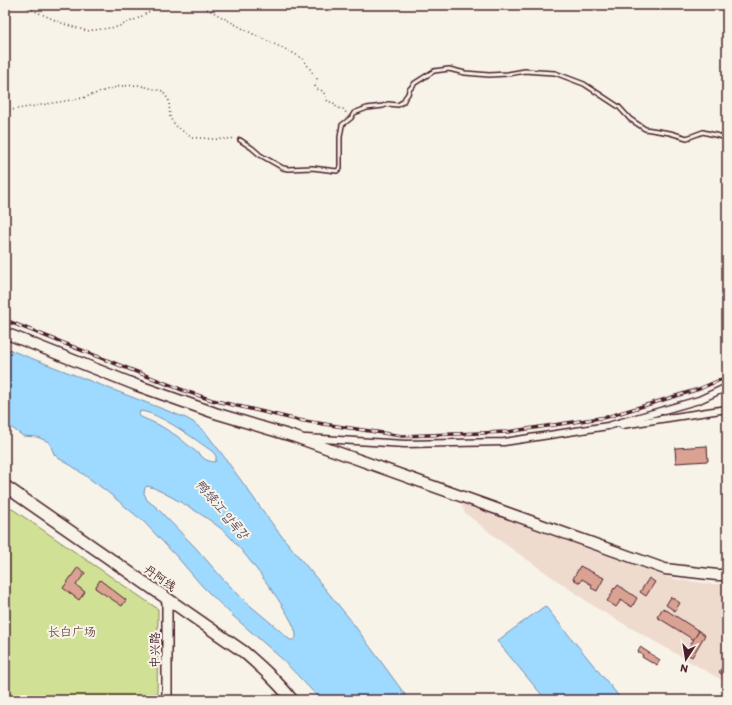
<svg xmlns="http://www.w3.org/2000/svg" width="732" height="705" font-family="Itim,'LXGW WenKai TC','Poor Story',sans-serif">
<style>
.built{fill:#eedbce}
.green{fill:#d0e195;stroke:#8d8060}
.water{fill:#9ed9ff;stroke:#7c8faa;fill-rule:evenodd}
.building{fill:#daa293;stroke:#4a1f2b}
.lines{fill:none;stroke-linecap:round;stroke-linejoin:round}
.lane-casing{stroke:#4a1f2b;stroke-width:6}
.street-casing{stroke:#4a1f2b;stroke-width:9}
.secondary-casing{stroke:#4a1f2b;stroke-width:12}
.primary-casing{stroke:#4a1f2b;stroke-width:13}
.highway-casing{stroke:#4a1f2b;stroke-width:14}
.path{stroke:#4a1f2b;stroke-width:1.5;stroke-dasharray:1 3;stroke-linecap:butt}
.lane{stroke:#f7f3e8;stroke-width:3}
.street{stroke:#f7f3e8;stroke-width:6}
.secondary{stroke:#f7f3e8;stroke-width:9}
.primary{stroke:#f7f3e8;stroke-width:10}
.highway{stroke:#f7f3e8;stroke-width:11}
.rail-casing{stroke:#4a1f2b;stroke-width:3.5}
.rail{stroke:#f7f3e8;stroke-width:2;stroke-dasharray:6;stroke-linecap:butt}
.labels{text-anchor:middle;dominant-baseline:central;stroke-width:4;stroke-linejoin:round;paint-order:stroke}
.street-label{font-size:12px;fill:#4a1f2b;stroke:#f7f3e8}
.park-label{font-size:12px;fill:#6c5046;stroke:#f7f3e8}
.water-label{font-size:13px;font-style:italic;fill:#5f4e60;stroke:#f7f3e8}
</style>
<rect width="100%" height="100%" fill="#f7f3e8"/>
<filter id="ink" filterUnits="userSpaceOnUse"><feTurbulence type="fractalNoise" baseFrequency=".025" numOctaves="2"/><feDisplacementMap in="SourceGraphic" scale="8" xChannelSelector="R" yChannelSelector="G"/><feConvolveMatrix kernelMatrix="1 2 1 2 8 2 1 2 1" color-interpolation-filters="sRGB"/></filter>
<g filter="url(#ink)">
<!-- built -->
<path class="built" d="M 460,501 L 656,573 L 675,579 L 711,584 L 727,584 L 727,683 L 598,609 L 502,542 L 465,513 Z"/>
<!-- green -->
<path class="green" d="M 5,504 L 158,609 L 157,700 L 5,700 Z"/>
<!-- water -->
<g class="water">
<path d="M 5,348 L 186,418 L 193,422 L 206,433 L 222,454 L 276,529 L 349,618 L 409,700 L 321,700 L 281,658 L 233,616 L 203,587 L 177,557 L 144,522 L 105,490 L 72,466 L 58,458 L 54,454 L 50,444 L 47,441 L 37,437 L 23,436 L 5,423 ZM 140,411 C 160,413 196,440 213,452 L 216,456 L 216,461 L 213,462 L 206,460 L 177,436 L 159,425 L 141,417 L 139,415 ZM 147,486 L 154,488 C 178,500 203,514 224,531 C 238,543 298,620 296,636 C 296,640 293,640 290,640 L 278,629 L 246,602 L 223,579 L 195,547 L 156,507 L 147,500 L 144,493 L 145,488 Z"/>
<path d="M 545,606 L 622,700 L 546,700 L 497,641 Z"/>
</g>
<!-- building -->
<g class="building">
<path d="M 707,446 L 708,461 L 676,463 L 675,448 Z"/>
<path d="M 580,566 L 604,578 L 597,591 L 591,588 L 592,585 L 582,579 L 580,583 L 573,579 Z"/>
<path d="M 78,567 L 85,573 L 76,585 L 85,592 L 79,600 L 63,588 Z"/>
<path d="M 649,578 L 655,582 L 646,596 L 640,592 Z"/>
<path d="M 100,580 L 126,600 L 122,606 L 95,588 Z"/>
<path d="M 618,585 L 637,598 L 632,607 L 621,600 L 616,607 L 607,601 L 613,592 L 612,592 L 614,588 L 615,589 Z"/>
<path d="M 671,597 L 680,603 L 675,611 L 666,605 Z"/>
<path d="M 663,608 L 699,631 L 694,640 L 657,617 Z"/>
<path d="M 699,631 L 705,635 L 692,657 L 685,653 Z"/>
<path d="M 640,647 L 660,660 L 657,665 L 653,662 L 652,663 L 642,657 L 643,655 L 638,652 Z"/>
<path d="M 725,663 L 727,664 L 727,672 L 724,676 L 719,672 Z"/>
</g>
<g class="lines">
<defs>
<path id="lane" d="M 240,140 L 252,148 L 260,155 L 283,168 L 288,169 L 312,168 L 337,171 L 340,168 L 340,137 L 342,125 L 351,118 L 354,113 L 367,108 L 383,106 L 388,104 L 398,105 L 401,103 L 403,102 L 405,98 L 408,94 L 409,90 L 415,83 L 434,71 L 449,69 L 465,73 L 489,75 L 508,74 L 525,71 L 538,72 L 555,73 L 584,84 L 619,107 L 630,119 L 645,129 L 670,133 L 687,138 L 703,132 L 727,138"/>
<g id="street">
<path d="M 622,425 L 727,409"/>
<path d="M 306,438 L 405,444 L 504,442 L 608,426 L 699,400 L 727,387"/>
</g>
<path id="secondary" d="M 167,700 L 167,600"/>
<path id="primary" d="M 5,333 L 136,385 L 215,413 L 295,437 L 665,569 L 717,575 L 727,575"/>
<path id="highway" d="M 5,486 L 244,652 C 261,667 278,682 292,700"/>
</defs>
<!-- lane casing -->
<use href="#lane" class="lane-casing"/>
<!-- street casing -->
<use href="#street" class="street-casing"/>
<!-- secondary casing -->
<use href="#secondary" class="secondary-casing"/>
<!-- primary casing -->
<use href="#primary" class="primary-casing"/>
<!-- highway casing -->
<use href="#highway" class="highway-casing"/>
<!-- path -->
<g class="path">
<path d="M 21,5 L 64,24 L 87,31 L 117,27 L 139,18 L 159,5"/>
<path d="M 200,5 L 251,33 L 293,53 L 303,59 L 317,79 L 315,86 L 317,89 L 323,91 L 328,102 L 333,102 L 337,108 L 343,109 L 348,115"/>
<path d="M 5,111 L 83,98 L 109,89 L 121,86 L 138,85 L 162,91 L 166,96 L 169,101 L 170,118 L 176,126 L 192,138 C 202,137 212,140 222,139 C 227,139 231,138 236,139"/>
</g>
<!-- lane -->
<use href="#lane" class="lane"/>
<!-- street -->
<use href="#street" class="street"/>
<!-- secondary -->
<use href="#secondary" class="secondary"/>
<!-- primary -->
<use href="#primary" class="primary"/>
<!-- highway -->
<use href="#highway" class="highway"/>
<defs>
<path id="rail" d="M 5,320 L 185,391 L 212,400 L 298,420 L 402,436 L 507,432 L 607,417 L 699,389 L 727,377"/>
</defs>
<!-- rail casing -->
<use href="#rail" class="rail-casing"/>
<!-- rail -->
<use href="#rail" class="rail"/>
</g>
</g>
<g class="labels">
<!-- street labels -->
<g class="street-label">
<text transform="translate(160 578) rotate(35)">丹阿线</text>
<text transform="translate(155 650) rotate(-90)">中兴路</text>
</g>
<!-- park labels -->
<g class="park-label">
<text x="72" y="632">长白广场</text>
</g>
<!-- water labels -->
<g class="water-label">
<text transform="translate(222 509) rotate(49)">鸭绿江 압록강</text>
</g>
</g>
<!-- margin -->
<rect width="732" height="705" fill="none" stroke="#f7f3e8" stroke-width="20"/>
<rect x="10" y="10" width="712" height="685" fill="none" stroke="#4a1f2b" stroke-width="1.5" filter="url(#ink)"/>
<!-- north arrow -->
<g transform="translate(686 659) rotate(192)" stroke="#f7f3e8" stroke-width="3" paint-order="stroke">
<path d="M0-3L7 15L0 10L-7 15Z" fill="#4a1f2b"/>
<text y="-6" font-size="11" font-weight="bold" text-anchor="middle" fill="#4a1f2b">N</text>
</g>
</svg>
